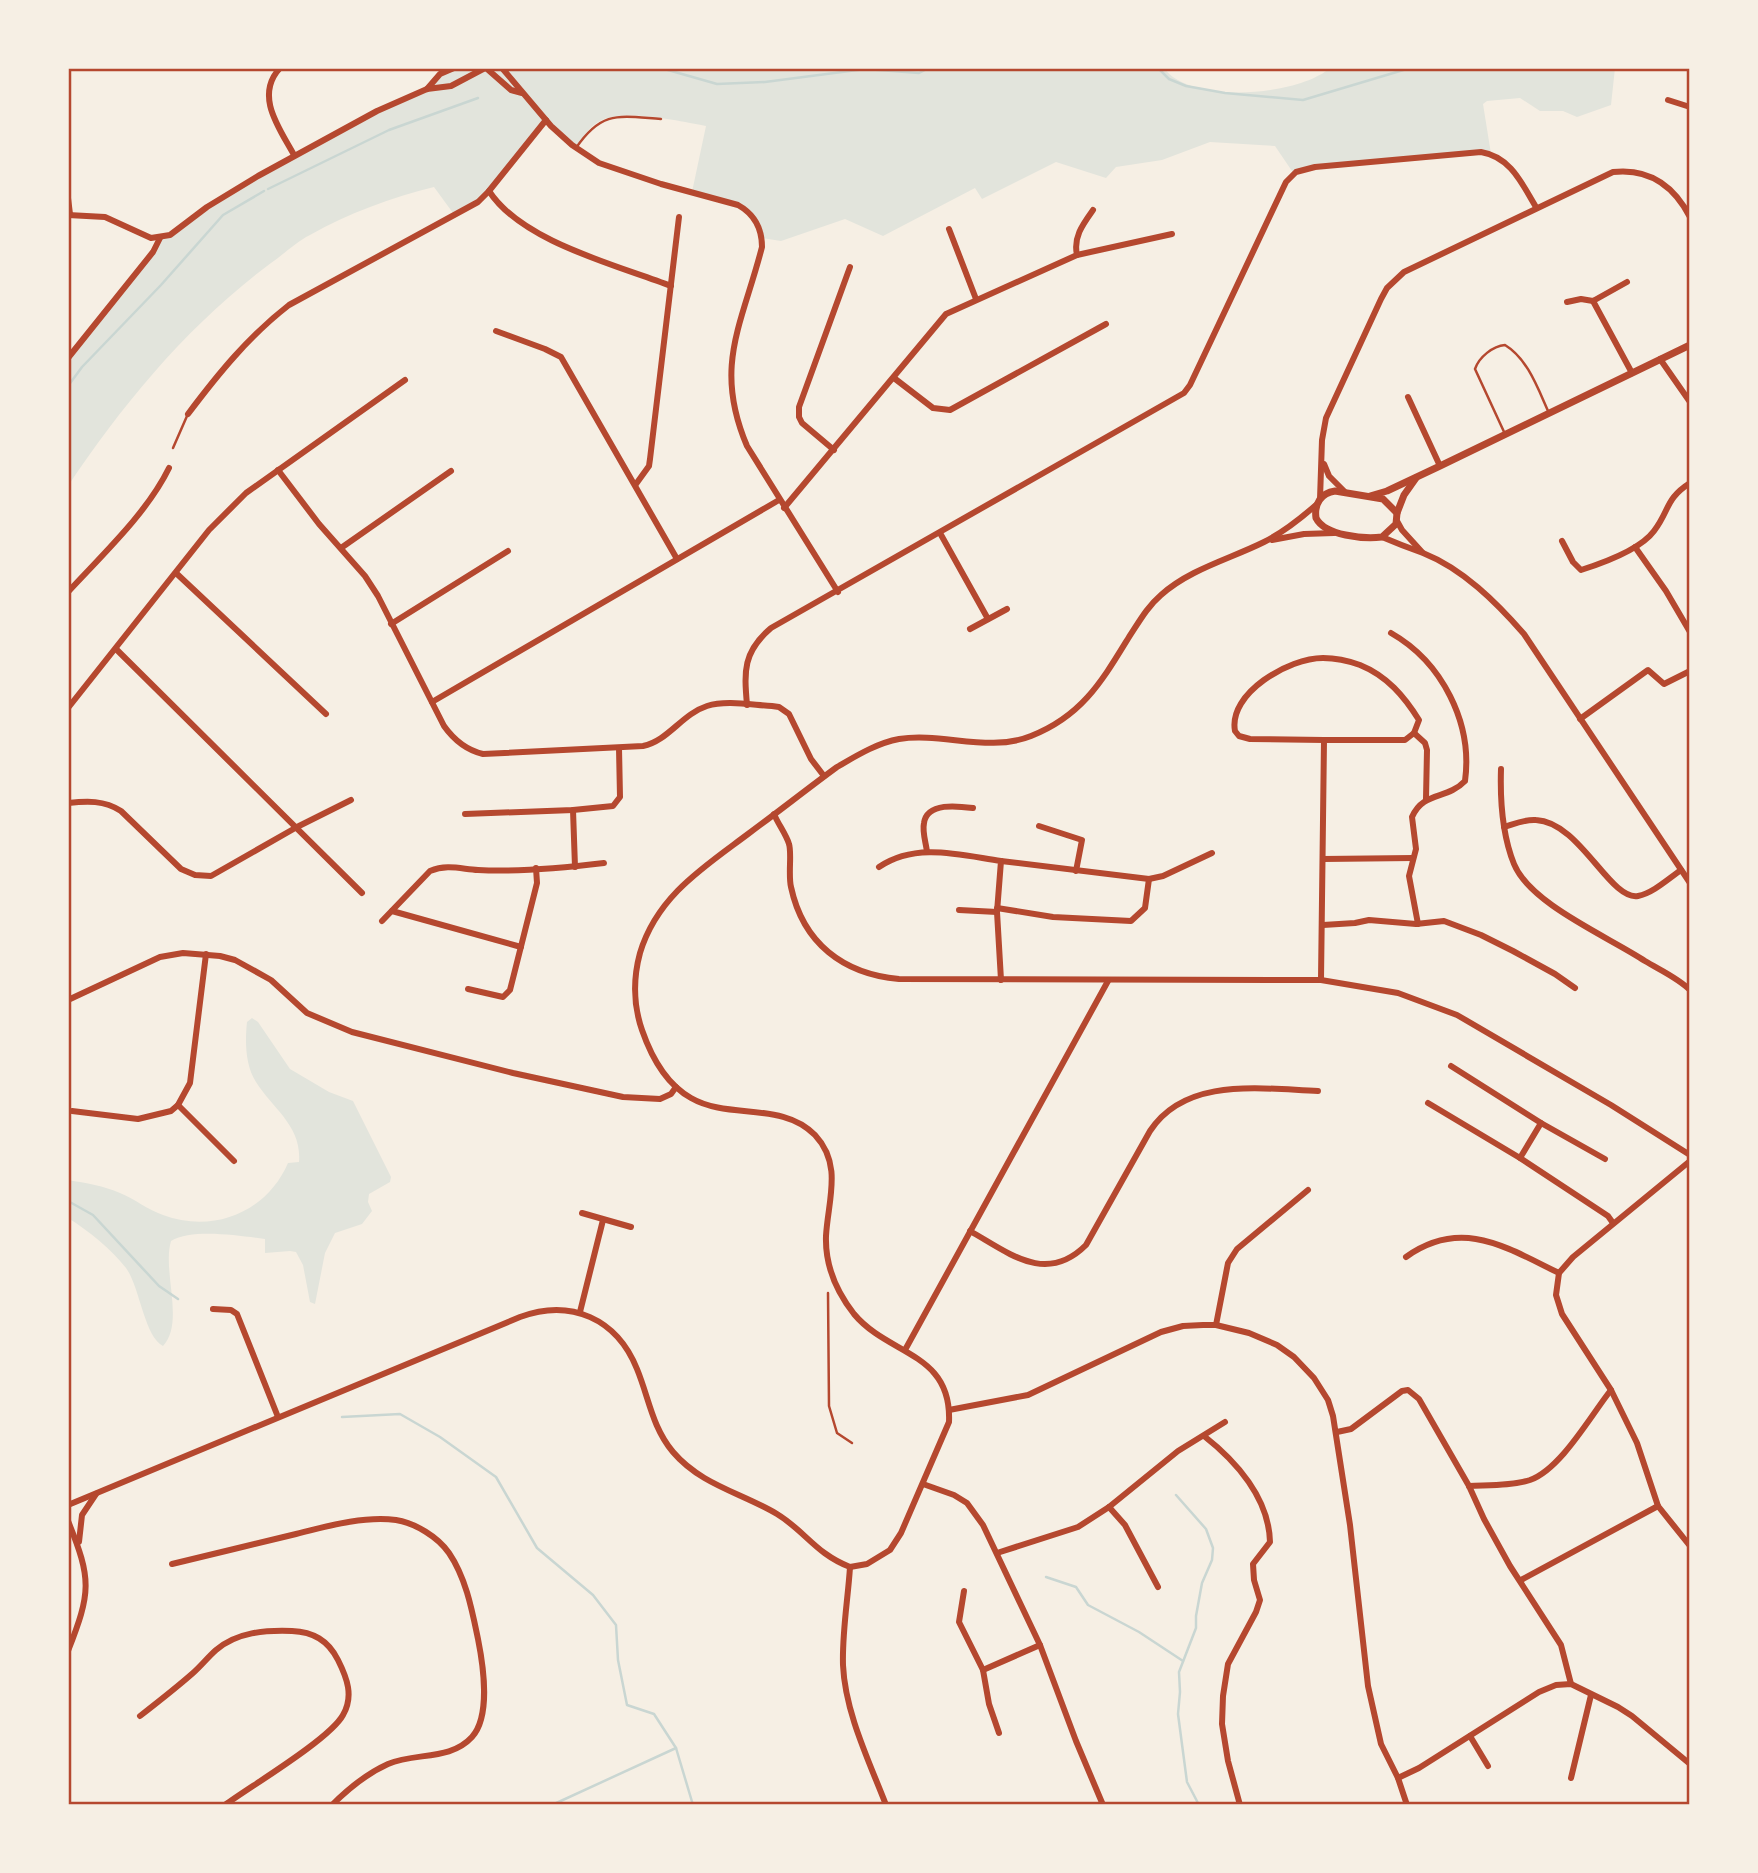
<svg xmlns="http://www.w3.org/2000/svg" width="1758" height="1873" font-family="Roboto,sans-serif">
<style>
.green{fill:#e2e4dc}
.lines{fill:none;stroke-linecap:round;stroke-linejoin:round}
.stream{stroke:#c9d6d2;stroke-width:2.5}
.service{stroke:#b5482f;stroke-width:2.5}
.minor{stroke:#b5482f;stroke-width:6}
.tertiary{stroke:#b5482f;stroke-width:7}
.neatline{fill:none;stroke:#b5482f;stroke-width:2.5}
</style>
<rect width="100%" height="100%" fill="#f6efe4"/>
<!-- green -->
<g class="green">
<path d="M 453,68 L 1164,68 C 1190,105 1298,96 1330,68 L 1615,68 L 1611,105 L 1577,117 L 1563,111 L 1540,111 L 1520,98 L 1487,101 L 1483,104 L 1491,154 L 1315,166 L 1294,174 L 1275,146 L 1210,142 L 1162,160 L 1116,167 L 1106,178 L 1056,162 L 982,199 L 975,188 L 883,236 L 845,219 L 781,241 L 762,238 L 745,209 L 692,192 L 706,126 C 680,121 626,109 602,120 C 590,125 583,137 576,147 L 546,120 L 478,201 L 453,213 L 434,187 C 390,198 349,213 310,235 C 296,242 284,254 271,263 C 190,323 124,402 68,486 L 68,358 L 153,252 L 160,238 L 170,234 L 271,167 L 428,88 L 435,79 Z"/>
<path d="M 252,1018 L 258,1022 L 290,1069 L 329,1092 L 353,1101 L 391,1177 L 390,1182 L 369,1194 L 368,1202 L 372,1211 L 362,1224 L 335,1233 L 325,1253 L 315,1304 L 310,1302 L 303,1265 L 296,1252 L 290,1251 L 265,1253 L 265,1239 C 240,1236 193,1228 171,1241 C 162,1271 185,1323 163,1346 C 144,1336 140,1287 126,1268 C 111,1249 89,1231 68,1218 L 68,1180 C 86,1183 104,1186 120,1193 C 135,1199 148,1210 163,1215 C 213,1234 267,1212 288,1163 L 299,1162 C 302,1126 273,1109 256,1082 C 245,1065 245,1041 247,1022 Z"/>
</g>
<g class="lines">
<!-- stream -->
<g class="stream">
<path d="M 661,68 L 717,84 L 765,82 L 865,69 L 919,73 L 929,68"/>
<path d="M 1158,68 L 1169,79 L 1186,86 L 1225,93 L 1303,100 L 1410,68"/>
<path d="M 268,189 L 389,130 L 478,98"/>
<path d="M 68,386 L 82,367 L 161,285 L 223,215 L 264,191"/>
<path d="M 68,1201 L 93,1215 L 159,1286 L 178,1299"/>
<path d="M 342,1417 L 400,1414 L 440,1437 L 496,1477 L 537,1548 L 593,1595 L 616,1625 L 618,1660 L 627,1705 L 654,1714 L 676,1748 L 693,1805"/>
<path d="M 1176,1495 L 1206,1529 L 1213,1548 L 1212,1560 L 1202,1583 L 1196,1616 L 1196,1628 L 1179,1672 L 1180,1692 L 1178,1714 L 1187,1782 L 1199,1805"/>
<path d="M 1046,1577 L 1076,1587 L 1088,1605 L 1139,1632 L 1183,1661"/>
<path d="M 552,1805 L 676,1748"/>
</g>
<!-- service -->
<g class="service">
<path d="M 576,148 C 602,110 619,116 661,119"/>
<path d="M 1505,434 L 1475,369 C 1479,357 1493,346 1505,345 C 1528,359 1538,389 1549,413"/>
<path d="M 173,448 L 187,416"/>
<path d="M 828,1293 L 829,1406 L 837,1433 L 852,1443"/>
</g>
<!-- minor -->
<g class="minor">
<path d="M 280,68 C 254,96 280,129 294,155"/>
<path d="M 486,68 L 511,90 L 522,93"/>
<path d="M 502,68 L 551,126 L 572,145 L 599,163 L 661,184 L 738,205 C 754,214 762,229 762,247 C 742,325 713,366 747,446 L 838,592"/>
<path d="M 427,89 L 440,74 L 454,68"/>
<path d="M 1668,100 L 1690,107"/>
<path d="M 489,191 C 522,242 617,265 671,286"/>
<path d="M 68,198 L 70,214"/>
<path d="M 68,215 L 105,217 L 151,238 L 170,235 L 207,207 L 258,176 L 377,111 L 427,89 L 451,86 L 485,68"/>
<path d="M 949,229 L 976,299"/>
<path d="M 1077,255 C 1073,237 1083,224 1093,210"/>
<path d="M 1593,301 L 1632,373"/>
<path d="M 1567,302 L 1581,299 L 1593,301 L 1627,282"/>
<path d="M 496,331 L 545,349 L 561,357 L 677,559"/>
<path d="M 68,358 L 153,252 L 160,238"/>
<path d="M 1660,359 L 1690,402"/>
<path d="M 894,378 L 933,408 L 950,410 L 1106,324"/>
<path d="M 1408,397 L 1440,466"/>
<path d="M 188,414 C 218,374 249,336 289,305 L 478,202 L 489,191 L 546,120"/>
<path d="M 834,450 L 802,423 L 799,417 L 799,407 L 850,267"/>
<path d="M 1324,464 L 1329,476 L 1344,491"/>
<path d="M 278,470 L 319,524 L 365,576 L 378,596 L 444,726 C 454,740 466,750 483,754 L 643,746 C 668,741 682,714 707,706 C 726,700 752,705 772,706 L 779,707 L 789,714 L 811,759 L 824,776"/>
<path d="M 636,484 L 649,466 L 650,459 L 679,217"/>
<path d="M 1320,499 L 1322,440 L 1326,418 L 1381,299 L 1387,288 L 1404,272 L 1613,172 C 1649,168 1674,186 1690,217"/>
<path d="M 784,508 L 946,314 L 1077,255 L 1172,234"/>
<path d="M 1397,521 L 1402,530 L 1422,552"/>
<path d="M 940,533 L 988,619"/>
<path d="M 1382,537 C 1396,543 1409,548 1423,553 C 1463,569 1496,602 1524,634 L 1690,883"/>
<path d="M 1272,540 L 1304,534 L 1334,533"/>
<path d="M 1562,541 L 1573,562 L 1581,570 C 1603,563 1640,550 1654,531 C 1670,510 1665,499 1690,483"/>
<path d="M 1635,547 L 1666,591 L 1690,632"/>
<path d="M 341,548 L 451,471"/>
<path d="M 176,573 L 326,714"/>
<path d="M 68,592 C 103,554 147,513 169,468"/>
<path d="M 391,624 L 508,551"/>
<path d="M 970,629 L 1007,609"/>
<path d="M 1391,633 C 1442,662 1473,723 1465,781 C 1447,800 1423,791 1412,817 L 1416,849 L 1409,876 L 1418,924"/>
<path d="M 116,649 L 362,893"/>
<path d="M 432,702 L 779,500"/>
<path d="M 747,705 C 744,671 743,652 771,628 L 1184,393 L 1190,385 L 1286,182 L 1296,172 L 1315,167 L 1481,152 C 1511,157 1522,184 1536,207"/>
<path d="M 68,708 L 209,530 L 246,493 L 405,380"/>
<path d="M 1580,719 L 1648,670 L 1664,684 L 1690,671"/>
<path d="M 1414,733 L 1425,743 L 1427,750 L 1426,799"/>
<path d="M 1501,769 C 1500,800 1502,834 1514,864 C 1530,904 1609,937 1645,961 C 1660,970 1678,978 1690,990"/>
<path d="M 68,803 C 87,801 104,800 121,811 L 181,869 L 195,875 L 211,876 L 297,827 L 351,800"/>
<path d="M 573,810 L 575,867"/>
<path d="M 465,814 L 573,810 L 613,806 L 620,797 L 619,748"/>
<path d="M 774,814 C 778,824 786,834 789,844 C 792,853 788,875 791,887 C 803,943 843,974 899,979 L 1321,980 L 1398,993 L 1457,1015 L 1611,1105 L 1690,1155"/>
<path d="M 1039,826 L 1082,840 L 1076,871"/>
<path d="M 1504,827 C 1514,824 1525,819 1536,820 C 1580,822 1610,901 1638,896 C 1653,893 1668,879 1681,870"/>
<path d="M 927,852 C 926,843 922,832 924,823 C 927,802 958,806 973,808"/>
<path d="M 1323,859 L 1413,858"/>
<path d="M 1001,861 L 1149,879 L 1163,876 L 1212,853"/>
<path d="M 879,867 C 916,842 960,855 1001,861 L 997,912 L 1001,980"/>
<path d="M 997,908 L 1053,917 L 1131,921 L 1145,908 L 1149,879"/>
<path d="M 959,910 L 997,912"/>
<path d="M 392,911 L 521,947"/>
<path d="M 382,921 L 430,871 C 447,864 461,869 478,870 C 519,872 564,868 604,863"/>
<path d="M 1323,925 L 1355,923 L 1369,920 L 1416,924 L 1444,921 L 1481,935 L 1513,951 L 1555,974 L 1575,988"/>
<path d="M 1321,980 L 1324,740 L 1405,740 L 1414,733 L 1419,720 C 1404,696 1387,676 1360,665 C 1349,661 1334,658 1323,658 C 1289,658 1228,693 1235,731 L 1239,736 L 1250,739 L 1324,740"/>
<path d="M 468,989 L 503,997 L 510,990 L 537,883 L 536,868"/>
<path d="M 68,1000 L 160,957 L 183,953 L 220,956 L 235,960 L 271,980 L 307,1013 L 352,1032 L 513,1073 L 623,1097 L 660,1099 L 671,1094 L 676,1087"/>
<path d="M 1451,1066 L 1541,1123 L 1520,1158"/>
<path d="M 1428,1103 L 1520,1158 L 1608,1216 L 1613,1223"/>
<path d="M 178,1105 L 234,1161"/>
<path d="M 72,1111 L 138,1119 L 171,1111 L 178,1105 L 190,1083 L 206,954"/>
<path d="M 1541,1123 L 1605,1159"/>
<path d="M 1690,1161 L 1573,1257 L 1559,1273 L 1556,1295 L 1562,1314 L 1611,1390 L 1637,1443 L 1658,1506 L 1690,1546"/>
<path d="M 582,1213 L 631,1227"/>
<path d="M 970,1231 C 1009,1253 1046,1285 1086,1245 L 1150,1131 C 1186,1076 1262,1089 1318,1091"/>
<path d="M 1406,1257 C 1462,1217 1507,1248 1559,1273"/>
<path d="M 213,1309 L 231,1310 L 237,1314 L 278,1417"/>
<path d="M 580,1312 L 603,1220"/>
<path d="M 1216,1325 L 1228,1263 L 1237,1249 L 1308,1190"/>
<path d="M 905,1350 L 1108,981"/>
<path d="M 949,1410 L 1028,1395 L 1161,1332 L 1183,1326 L 1203,1325 L 1216,1325 L 1249,1333 L 1277,1345 L 1294,1357 L 1314,1378 L 1328,1400 L 1333,1416 L 1350,1525 L 1368,1686 L 1381,1744 L 1398,1778 L 1407,1805"/>
<path d="M 1337,1432 L 1351,1429 L 1402,1391 L 1408,1390 L 1419,1399 L 1469,1486 L 1484,1519 L 1510,1566 L 1561,1645 L 1571,1684"/>
<path d="M 1204,1436 C 1236,1461 1269,1498 1270,1542 L 1253,1564 L 1254,1580 L 1260,1600 L 1256,1612 L 1228,1664 L 1223,1696 L 1222,1724 L 1228,1761 L 1240,1805"/>
<path d="M 923,1484 L 954,1495 L 967,1503 L 983,1525 L 1040,1645 L 1076,1741 L 1103,1805"/>
<path d="M 1469,1486 C 1489,1485 1511,1486 1530,1480 C 1561,1469 1591,1415 1611,1390"/>
<path d="M 68,1505 L 520,1317 C 571,1298 617,1319 637,1369 C 649,1398 652,1427 673,1452 C 701,1485 742,1493 777,1514 C 805,1531 816,1554 850,1567"/>
<path d="M 1109,1507 L 1125,1525 L 1158,1587"/>
<path d="M 68,1521 C 92,1580 91,1592 68,1651"/>
<path d="M 79,1542 L 82,1515 L 96,1494"/>
<path d="M 997,1553 L 1078,1527 L 1109,1507 L 1178,1451 L 1225,1422"/>
<path d="M 172,1564 C 213,1554 255,1544 296,1534 C 328,1526 363,1516 396,1520 C 415,1523 438,1537 449,1553 C 466,1578 472,1610 478,1639 C 483,1664 491,1716 472,1737 C 450,1761 416,1752 388,1764 C 368,1773 347,1790 332,1805"/>
<path d="M 850,1567 L 867,1564 L 890,1550 L 901,1533 L 949,1422 C 952,1352 889,1356 854,1314 C 836,1291 825,1266 826,1236 C 828,1200 843,1165 815,1135 C 782,1101 729,1120 691,1098 C 666,1084 651,1056 642,1030 C 633,1004 633,979 640,953 C 657,896 704,867 748,834 C 778,812 807,789 837,767 C 856,756 877,743 899,739 C 942,732 989,753 1031,736 C 1082,716 1102,681 1129,637 C 1139,622 1147,607 1161,595 C 1190,569 1230,559 1264,542 C 1284,532 1300,519 1316,505"/>
<path d="M 850,1567 C 848,1599 842,1632 843,1665 C 845,1712 869,1761 886,1805"/>
<path d="M 1521,1580 L 1658,1506"/>
<path d="M 964,1591 L 959,1622 L 983,1670 L 989,1704 L 999,1733"/>
<path d="M 983,1670 L 1040,1645"/>
<path d="M 140,1716 C 158,1702 176,1688 193,1673 C 201,1666 208,1657 216,1650 C 237,1632 265,1630 292,1631 C 313,1632 328,1640 338,1660 C 347,1678 354,1696 343,1715 C 330,1739 251,1786 225,1805"/>
<path d="M 1470,1736 L 1488,1766"/>
<path d="M 1398,1778 L 1419,1768 L 1539,1692 L 1556,1685 L 1571,1684 L 1618,1707 L 1632,1716 L 1690,1764"/>
<path d="M 1571,1778 L 1591,1695"/>
</g>
<!-- tertiary -->
<g class="tertiary">
<path d="M 1335,491 L 1383,499 L 1397,513 L 1396,524 L 1382,537 C 1364,539 1325,536 1316,518 C 1314,504 1321,493 1335,491 Z"/>
<path d="M 1370,496 L 1387,491 L 1440,466 L 1690,345"/>
<path d="M 1397,513 L 1404,495 L 1416,478"/>
</g>
</g>
<!-- border -->
<rect width="1758" height="1873" fill="none" stroke="#f6efe4" stroke-width="140"/>
<rect x="70" y="70" width="1618" height="1733" class="neatline"/>
</svg>
